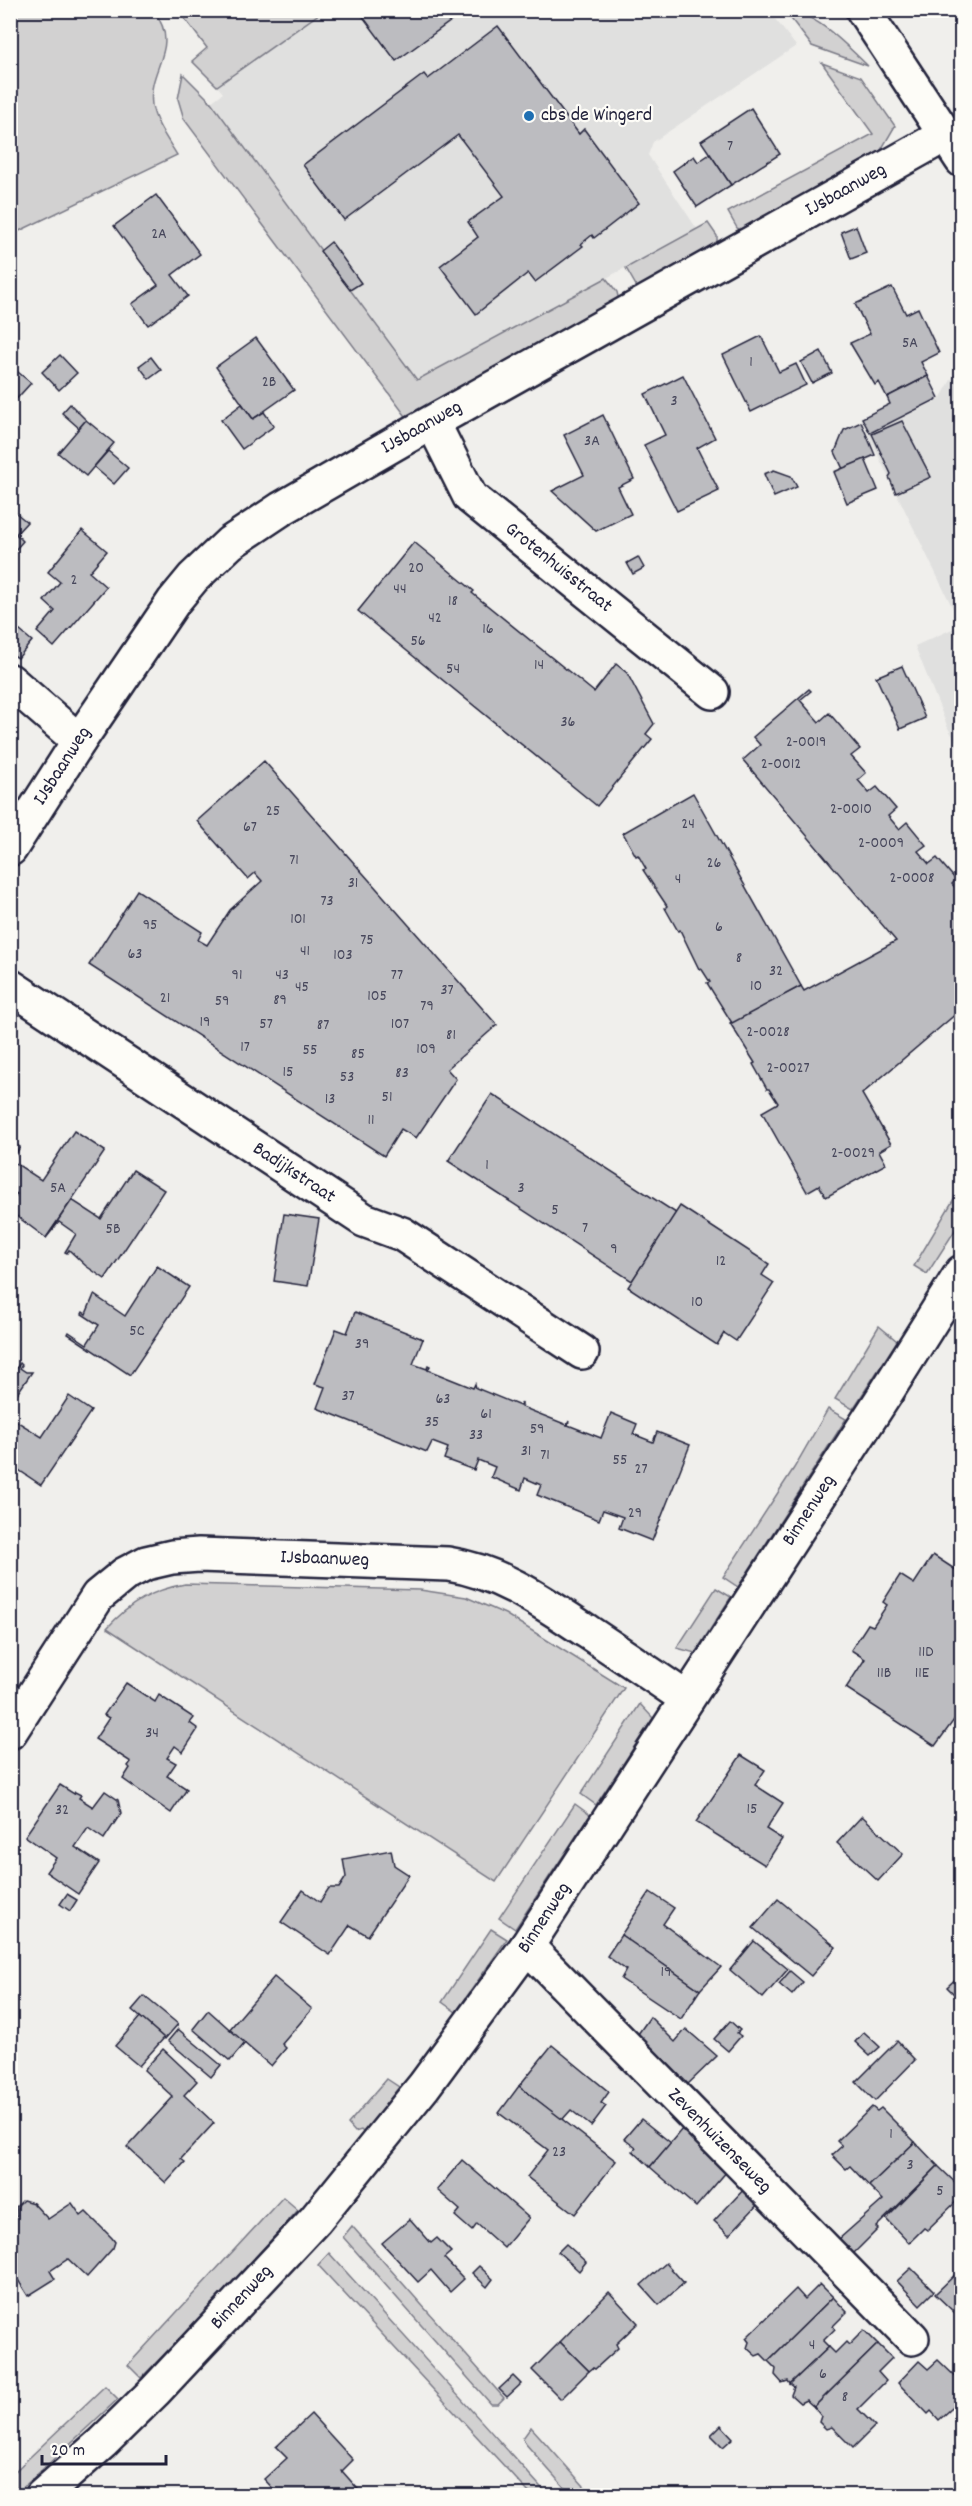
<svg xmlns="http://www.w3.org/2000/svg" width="972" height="2506" font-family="Dekko,sans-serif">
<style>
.built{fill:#e0e0df}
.green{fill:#d2d1d1;stroke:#7a7a86;stroke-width:1.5}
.building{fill:#bcbcc0;stroke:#22223b;stroke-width:1.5}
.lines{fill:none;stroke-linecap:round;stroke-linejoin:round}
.minor-casing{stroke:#22223b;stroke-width:38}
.major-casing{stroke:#22223b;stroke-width:38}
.minor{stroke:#fdfcf7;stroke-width:33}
.major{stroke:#fdfcf7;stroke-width:33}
.poi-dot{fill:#1f6fb2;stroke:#fdfcf7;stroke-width:2}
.labels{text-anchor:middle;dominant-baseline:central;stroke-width:4.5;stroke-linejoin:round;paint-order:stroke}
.number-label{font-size:16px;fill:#48485c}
.poi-label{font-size:20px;fill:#22223b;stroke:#fdfcf7;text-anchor:start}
.street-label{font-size:20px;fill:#22223b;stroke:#fdfcf7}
</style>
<rect width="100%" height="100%" fill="#f0efec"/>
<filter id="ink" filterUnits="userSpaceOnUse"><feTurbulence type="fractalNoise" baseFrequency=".0167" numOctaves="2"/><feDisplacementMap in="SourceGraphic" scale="12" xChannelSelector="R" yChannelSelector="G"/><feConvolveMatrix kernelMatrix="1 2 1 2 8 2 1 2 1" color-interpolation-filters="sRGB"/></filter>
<g filter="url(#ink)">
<!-- built -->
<g class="built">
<path d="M 462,10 L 464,13 L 469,10 L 769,11 L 796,46 L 653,142 L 648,155 L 697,229 L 418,380 L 211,102 L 223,93 L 217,86 L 323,11 Z"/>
<path d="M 961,371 L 961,750 L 948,728 L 915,646 L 961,625 L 868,435 L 940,399 L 955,373 Z"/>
</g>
<!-- green -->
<g class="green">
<path d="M 11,10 L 154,11 C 182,49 147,67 152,105 C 155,123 168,140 177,155 L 11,235 Z"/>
<path d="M 179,11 L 323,11 L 217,86 L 192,61 L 207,48 Z"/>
<path d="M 785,11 C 814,10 848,47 868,66 L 812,46 Z"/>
<path d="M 822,63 L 861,77 L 895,126 L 877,157 L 743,231 L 737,228 L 728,212 L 873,134 Z"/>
<path d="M 183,74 L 211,102 L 417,380 L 606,278 L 617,292 L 619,301 L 408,419 L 184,119 L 178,99 Z"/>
<path d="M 708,223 L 717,236 L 717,245 L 638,289 L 626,268 Z"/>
<path d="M 961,1187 L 961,1221 L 927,1274 L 914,1266 Z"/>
<path d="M 879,1326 L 897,1341 L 853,1409 L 835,1399 Z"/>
<path d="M 828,1409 L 846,1419 L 738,1587 L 723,1577 L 794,1468 Z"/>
<path d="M 185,1584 L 420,1590 L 466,1597 L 505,1614 L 624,1688 L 496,1882 L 107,1628 C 130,1603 152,1590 185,1584 Z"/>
<path d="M 716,1588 L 731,1597 L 695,1653 L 677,1648 Z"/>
<path d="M 640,1704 L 653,1718 L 596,1805 L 581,1794 Z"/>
<path d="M 575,1804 L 590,1815 L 515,1929 L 499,1918 Z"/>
<path d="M 491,1929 L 507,1939 L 456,2012 L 442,2002 Z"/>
<path d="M 387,2079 L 399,2087 L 364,2133 L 361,2130 L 355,2132 L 348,2124 Z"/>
<path d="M 283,2197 L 298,2210 L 221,2296 L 141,2378 L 128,2365 Z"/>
<path d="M 352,2226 L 504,2398 L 498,2404 L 491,2404 L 343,2237 Z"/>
<path d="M 329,2253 L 548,2495 L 531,2495 L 318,2265 Z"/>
<path d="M 105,2386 L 118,2399 L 15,2495 L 11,2495 L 11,2475 Z"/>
<path d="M 531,2427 L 592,2495 L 571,2495 L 525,2443 L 523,2438 Z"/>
</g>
<!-- building -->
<g class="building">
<path d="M 358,10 L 449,10 L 455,18 L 396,61 Z"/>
<path d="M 498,26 L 579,134 L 584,129 L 639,203 L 594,238 L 592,235 L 581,244 L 583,246 L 535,282 L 528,273 L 476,314 L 440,266 L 478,237 L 468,222 L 504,196 L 458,135 L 344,220 L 303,165 L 424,74 L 428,79 Z"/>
<path d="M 751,108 L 780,154 L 731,185 L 701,141 Z"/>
<path d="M 710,154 L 731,185 L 697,207 L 673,171 L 694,156 L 698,162 Z"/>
<path d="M 156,195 L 200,254 L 172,275 L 188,296 L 148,325 L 132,304 L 158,285 L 114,226 Z"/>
<path d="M 856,226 L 866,253 L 851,259 L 841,232 Z"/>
<path d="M 331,242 L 361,283 L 350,290 L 320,251 Z"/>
<path d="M 892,287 L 906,314 L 918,308 L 939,353 L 921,362 L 928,376 L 887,397 L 879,382 L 875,385 L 850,343 L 870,334 L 855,304 Z"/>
<path d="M 761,336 L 779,372 L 796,364 L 806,385 L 751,412 L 723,355 Z"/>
<path d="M 256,338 L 294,390 L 253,419 L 216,367 Z"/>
<path d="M 821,351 L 832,373 L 812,383 L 801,362 Z"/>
<path d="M 60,355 L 77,373 L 59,390 L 42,372 Z"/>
<path d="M 151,357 L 161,370 L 149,379 L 139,366 Z"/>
<path d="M 12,367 L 31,383 L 10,406 L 10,369 Z"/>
<path d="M 683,375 L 715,438 L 697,448 L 719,491 L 677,511 L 644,445 L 665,435 L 645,394 Z"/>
<path d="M 928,376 L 939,398 L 870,433 L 862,418 L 890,404 L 887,397 Z"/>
<path d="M 70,404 L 86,420 L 79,428 L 62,413 Z"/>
<path d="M 242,404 L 253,419 L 264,412 L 274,426 L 242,449 L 221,420 Z"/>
<path d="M 603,415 L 634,479 L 618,487 L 631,514 L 596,531 L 552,491 L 584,475 L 564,435 Z"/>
<path d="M 86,420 L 114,443 L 86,476 L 58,453 Z"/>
<path d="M 902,421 L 931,477 L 896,493 L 889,477 L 891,474 L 872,434 Z"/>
<path d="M 861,422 L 875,455 L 843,469 L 835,452 L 844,430 Z"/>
<path d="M 108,451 L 128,468 L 114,484 L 94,467 Z"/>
<path d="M 865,459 L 878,490 L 847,503 L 834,472 Z"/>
<path d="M 774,470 L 791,476 L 797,487 L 774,497 L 764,474 Z"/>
<path d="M 10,508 L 27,522 L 16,534 L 23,541 L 10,556 Z"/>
<path d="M 82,530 L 107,551 L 89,572 L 106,587 L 54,647 L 37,632 L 55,611 L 44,601 L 60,582 L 48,572 Z"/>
<path d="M 414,542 L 474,591 L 472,593 L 594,692 L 616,664 L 627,673 L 654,724 L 646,734 L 652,739 L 597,806 L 358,611 Z"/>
<path d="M 638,557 L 644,568 L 633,574 L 627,563 Z"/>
<path d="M 13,625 L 32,641 L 18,658 L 10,653 L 10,628 Z"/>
<path d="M 902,666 L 925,718 L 900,729 L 876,677 Z"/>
<path d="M 809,689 L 811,691 L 800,700 L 819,722 L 829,713 L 860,749 L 851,756 L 866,773 L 858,780 L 869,793 L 877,787 L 896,809 L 888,816 L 899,829 L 907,822 L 926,845 L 918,851 L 929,864 L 937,858 L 956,880 L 952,884 L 962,895 L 962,1018 L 957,1013 L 862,1094 L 891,1144 L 879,1151 L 886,1164 L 826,1197 L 819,1185 L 807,1192 L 762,1112 L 778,1103 L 769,1089 L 767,1089 L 753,1064 L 755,1063 L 730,1023 L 801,986 L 804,991 L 896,941 L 743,760 L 760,745 L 753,737 Z"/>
<path d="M 264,761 L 497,1025 L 447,1069 L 456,1079 L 416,1138 L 401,1129 L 384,1156 L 89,965 L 137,890 L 202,932 L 198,940 L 207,945 L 230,910 L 262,881 L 255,873 L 248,879 L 197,821 Z"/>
<path d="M 693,793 L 801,986 L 732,1023 L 707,983 L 710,982 L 701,968 L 699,969 L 680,930 L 678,931 L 665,908 L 667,906 L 643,870 L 646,869 L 638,855 L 636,856 L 623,833 Z"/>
<path d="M 492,1094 L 676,1213 L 632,1281 L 448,1161 Z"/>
<path d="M 74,1131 L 105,1151 L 46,1238 L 10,1211 L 10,1204 L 17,1194 L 10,1190 L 10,1161 L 20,1147 L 12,1161 L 41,1180 Z"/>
<path d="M 10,1141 L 20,1147 L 10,1161 Z"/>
<path d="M 133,1170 L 164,1190 L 105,1279 L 86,1266 L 69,1250 L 67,1253 L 65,1252 L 76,1234 L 59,1222 L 46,1238 L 72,1200 L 101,1219 Z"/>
<path d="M 680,1206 L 769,1264 L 762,1275 L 774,1283 L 736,1341 L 724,1333 L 717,1345 L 628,1287 Z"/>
<path d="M 284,1214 L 319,1219 L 308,1286 L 274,1281 Z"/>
<path d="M 157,1266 L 189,1287 L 130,1375 L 68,1334 L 69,1332 L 87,1344 L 99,1325 L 82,1314 L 83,1312 L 86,1314 L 94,1295 L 125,1316 Z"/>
<path d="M 355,1312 L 423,1339 L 413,1364 L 427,1369 L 428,1365 L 430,1366 L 428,1370 L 473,1388 L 475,1384 L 476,1388 L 520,1406 L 522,1402 L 522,1407 L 567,1425 L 569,1421 L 568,1425 L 601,1438 L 611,1413 L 637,1424 L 633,1434 L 653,1442 L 657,1432 L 690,1445 L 652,1541 L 619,1528 L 623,1517 L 603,1510 L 599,1520 L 537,1495 L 541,1485 L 525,1478 L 521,1490 L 491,1477 L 495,1467 L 478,1460 L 474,1470 L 444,1459 L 448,1448 L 432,1442 L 427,1452 L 317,1408 L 325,1387 L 315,1384 L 336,1329 L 347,1333 Z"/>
<path d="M 20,1363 L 22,1365 L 20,1368 L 26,1372 L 32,1372 L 10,1404 L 10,1377 Z"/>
<path d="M 69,1396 L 91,1411 L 41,1485 L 10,1464 L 10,1417 L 42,1437 Z"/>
<path d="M 933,1555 L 962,1574 L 962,1709 L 935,1746 L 846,1688 L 865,1659 L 851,1650 L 868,1624 L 873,1626 L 887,1605 L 883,1602 L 900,1575 L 914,1584 Z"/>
<path d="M 126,1683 L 155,1702 L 159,1695 L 194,1718 L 190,1723 L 198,1729 L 183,1752 L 175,1746 L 167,1758 L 176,1763 L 167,1776 L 187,1789 L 171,1813 L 123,1779 L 130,1768 L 128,1766 L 131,1762 L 95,1739 L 109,1718 L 104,1715 Z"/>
<path d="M 741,1755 L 765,1770 L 755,1785 L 783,1803 L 766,1829 L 782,1839 L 765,1865 L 696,1822 Z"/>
<path d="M 60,1785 L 74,1794 L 75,1792 L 81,1795 L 79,1798 L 93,1807 L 105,1791 L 118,1800 L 121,1813 L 104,1839 L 88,1828 L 75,1847 L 99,1863 L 78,1894 L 46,1872 L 56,1858 L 25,1836 Z"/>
<path d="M 862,1816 L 903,1854 L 878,1881 L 837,1843 Z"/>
<path d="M 391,1850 L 394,1865 L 409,1875 L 368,1936 L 350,1925 L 330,1955 L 281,1922 L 303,1890 L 320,1902 L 329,1888 L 339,1888 L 346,1877 L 343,1859 Z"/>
<path d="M 650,1892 L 674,1908 L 663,1924 L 721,1967 L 700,1990 L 621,1935 Z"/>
<path d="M 67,1894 L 77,1900 L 70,1911 L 60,1904 Z"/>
<path d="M 778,1899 L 836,1947 L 811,1976 L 753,1928 Z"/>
<path d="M 621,1935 L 700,1990 L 681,2019 L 621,1979 L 626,1970 L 607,1956 Z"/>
<path d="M 754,1941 L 788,1969 L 763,1998 L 730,1970 Z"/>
<path d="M 790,1971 L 803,1982 L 792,1995 L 779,1984 Z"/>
<path d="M 962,1973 L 962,2002 L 947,1987 Z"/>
<path d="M 274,1977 L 312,2009 L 282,2044 L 286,2048 L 271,2066 L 229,2030 Z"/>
<path d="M 144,1996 L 178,2024 L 165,2039 L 132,2010 Z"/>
<path d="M 208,2010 L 245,2043 L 230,2061 L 193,2029 Z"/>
<path d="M 140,2017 L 164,2038 L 139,2066 L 115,2046 Z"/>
<path d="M 650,2017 L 675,2042 L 686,2029 L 717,2056 L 687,2085 L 638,2034 Z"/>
<path d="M 730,2021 L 740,2030 L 737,2033 L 741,2036 L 728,2051 L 714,2039 Z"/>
<path d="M 178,2029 L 221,2065 L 211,2077 L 168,2041 Z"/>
<path d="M 864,2032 L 880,2047 L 870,2056 L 855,2042 Z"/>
<path d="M 897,2041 L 915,2060 L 875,2101 L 856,2082 Z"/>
<path d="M 552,2045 L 609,2092 L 601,2103 L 606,2106 L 591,2126 L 571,2110 L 562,2120 L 519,2086 Z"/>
<path d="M 163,2049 L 197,2081 L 184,2095 L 214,2123 L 181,2159 L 185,2162 L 166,2183 L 127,2147 L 173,2097 L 144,2070 Z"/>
<path d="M 519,2086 L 616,2161 L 575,2214 L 527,2177 L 548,2150 L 499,2113 Z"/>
<path d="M 872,2107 L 877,2111 L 881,2108 L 915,2142 L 869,2186 L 850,2166 L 846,2169 L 832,2155 L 842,2146 L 837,2141 Z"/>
<path d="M 641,2119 L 671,2143 L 650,2167 L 633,2151 L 636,2148 L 624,2139 Z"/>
<path d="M 682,2129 L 728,2170 L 696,2207 L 650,2167 Z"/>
<path d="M 915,2142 L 938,2166 L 876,2227 L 878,2229 L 853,2254 L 839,2239 L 883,2200 L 869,2186 Z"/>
<path d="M 462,2160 L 529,2218 L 504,2248 L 477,2224 L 472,2231 L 455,2216 L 460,2210 L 437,2190 Z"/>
<path d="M 938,2166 L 962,2189 L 962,2196 L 927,2230 L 924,2228 L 909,2243 L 886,2219 Z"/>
<path d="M 747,2186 L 762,2200 L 729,2235 L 714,2221 Z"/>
<path d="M 23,2200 L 33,2203 L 48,2219 L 72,2203 L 81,2216 L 86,2212 L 112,2238 L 115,2242 L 113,2248 L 87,2277 L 68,2259 L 50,2271 L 55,2279 L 28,2296 L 10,2267 L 10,2220 L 17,2216 L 16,2207 Z"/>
<path d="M 410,2219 L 431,2243 L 437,2238 L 451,2252 L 444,2258 L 464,2279 L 450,2292 L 431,2270 L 418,2282 L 382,2243 Z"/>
<path d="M 566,2244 L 586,2262 L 579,2271 L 558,2252 Z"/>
<path d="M 666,2263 L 684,2283 L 659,2305 L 641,2285 Z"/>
<path d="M 479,2266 L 493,2279 L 487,2287 L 472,2273 Z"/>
<path d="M 911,2268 L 934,2291 L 920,2305 L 897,2281 Z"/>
<path d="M 962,2268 L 962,2308 L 956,2314 L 935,2294 Z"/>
<path d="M 820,2284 L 833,2297 L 768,2361 L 761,2354 L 756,2356 L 747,2348 L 749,2342 L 746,2338 L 796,2289 L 805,2299 Z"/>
<path d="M 609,2292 L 638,2323 L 616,2344 L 618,2348 L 595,2369 L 593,2368 L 589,2371 L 560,2342 Z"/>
<path d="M 833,2297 L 847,2312 L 833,2326 L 835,2329 L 823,2341 L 829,2347 L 790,2384 L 788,2381 L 782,2383 L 775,2375 L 776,2369 L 768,2361 Z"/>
<path d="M 864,2330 L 878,2344 L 814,2407 L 806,2400 L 800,2403 L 791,2395 L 794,2387 L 790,2384 L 829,2347 L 835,2353 L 846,2342 L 849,2345 Z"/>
<path d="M 560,2342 L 589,2371 L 561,2399 L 532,2370 Z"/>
<path d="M 878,2344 L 892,2358 L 878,2372 L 886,2381 L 858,2409 L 875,2426 L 853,2448 L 832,2427 L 826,2429 L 819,2422 L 821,2416 L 814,2407 Z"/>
<path d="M 938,2360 L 962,2383 L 962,2399 L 939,2420 L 931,2411 L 928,2414 L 898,2383 L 919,2361 L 928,2369 Z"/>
<path d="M 513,2376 L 521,2384 L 507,2397 L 499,2389 Z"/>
<path d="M 311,2414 L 353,2460 L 342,2471 L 364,2496 L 280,2496 L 264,2479 L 287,2458 L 276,2447 Z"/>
<path d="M 721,2425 L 733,2438 L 723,2447 L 711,2435 Z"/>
</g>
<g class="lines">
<defs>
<g id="minor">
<path id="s1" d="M 433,423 L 470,497 L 712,692"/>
<path d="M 10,681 L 79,741"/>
<path id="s2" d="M 10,849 L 79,741 L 174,601 L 193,578 L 230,543 L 281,509 L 404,438 L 945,135"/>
<path id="s3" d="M 10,986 L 364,1220 L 402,1234 L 582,1352"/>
<path id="s4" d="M 10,1732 L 98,1596 L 125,1574 L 146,1563 L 172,1557 L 199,1555 L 448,1564 C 501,1572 544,1603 588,1632 C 621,1654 654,1676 687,1699"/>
<path id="s5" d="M 527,1946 L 912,2338"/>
<path id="s6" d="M 42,2496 L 102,2443 L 155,2391 L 315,2220 L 424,2086 L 527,1946 L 886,1393 L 962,1272"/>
</g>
<path id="major" d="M 863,10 L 962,160"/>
</defs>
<!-- minor casing -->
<use href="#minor" class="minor-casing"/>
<!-- major casing -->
<use href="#major" class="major-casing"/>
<!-- minor -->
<use href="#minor" class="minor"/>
<!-- major -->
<use href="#major" class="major"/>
</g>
</g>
<!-- markers -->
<circle class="poi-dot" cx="529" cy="116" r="6"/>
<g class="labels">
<!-- number labels -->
<g class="number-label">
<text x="730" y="146">7</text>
<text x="159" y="234">2A</text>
<text x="910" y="343">5A</text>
<text x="751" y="362">1</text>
<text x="269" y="382">2B</text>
<text x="674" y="401">3</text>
<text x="592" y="441">3A</text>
<text x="416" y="568">20</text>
<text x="74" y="580">2</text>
<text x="400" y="589">44</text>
<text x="453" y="601">18</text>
<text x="435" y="618">42</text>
<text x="488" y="629">16</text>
<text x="418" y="641">56</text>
<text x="539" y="665">14</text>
<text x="453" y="669">54</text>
<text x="568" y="722">36</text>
<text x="806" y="742">2-0019</text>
<text x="781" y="764">2-0012</text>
<text x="851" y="809">2-0010</text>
<text x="273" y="811">25</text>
<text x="688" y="824">24</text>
<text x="250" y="827">67</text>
<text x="881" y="843">2-0009</text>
<text x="294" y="860">71</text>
<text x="714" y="863">26</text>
<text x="912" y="878">2-0008</text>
<text x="678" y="879">4</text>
<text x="353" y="883">31</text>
<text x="327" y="901">73</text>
<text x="298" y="919">101</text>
<text x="150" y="925">95</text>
<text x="719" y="927">6</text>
<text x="367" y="940">75</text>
<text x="305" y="951">41</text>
<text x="135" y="954">63</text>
<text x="343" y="955">103</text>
<text x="739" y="958">8</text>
<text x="776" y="971">32</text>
<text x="237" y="975">91</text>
<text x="282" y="975">43</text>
<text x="397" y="975">77</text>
<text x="756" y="986">10</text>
<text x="302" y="987">45</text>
<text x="447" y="990">37</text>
<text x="377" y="996">105</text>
<text x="165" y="998">21</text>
<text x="280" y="1000">89</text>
<text x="222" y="1001">59</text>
<text x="427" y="1006">79</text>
<text x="205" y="1022">19</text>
<text x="266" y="1024">57</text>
<text x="400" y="1024">107</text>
<text x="323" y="1025">87</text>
<text x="768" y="1032">2-0028</text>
<text x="451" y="1035">81</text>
<text x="245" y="1047">17</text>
<text x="426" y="1049">109</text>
<text x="310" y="1050">55</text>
<text x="358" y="1054">85</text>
<text x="788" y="1068">2-0027</text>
<text x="288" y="1072">15</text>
<text x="402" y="1073">83</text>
<text x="347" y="1077">53</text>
<text x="387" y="1097">51</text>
<text x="330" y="1099">13</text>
<text x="371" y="1120">11</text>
<text x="853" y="1153">2-0029</text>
<text x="487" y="1165">1</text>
<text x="58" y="1188">5A</text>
<text x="521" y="1188">3</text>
<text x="555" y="1210">5</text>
<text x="585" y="1228">7</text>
<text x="113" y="1229">5B</text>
<text x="614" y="1249">9</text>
<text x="721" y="1261">12</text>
<text x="697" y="1302">10</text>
<text x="137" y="1331">5C</text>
<text x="362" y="1344">39</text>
<text x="348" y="1396">37</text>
<text x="443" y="1399">63</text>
<text x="486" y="1414">61</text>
<text x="432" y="1422">35</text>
<text x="537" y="1429">59</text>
<text x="476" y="1435">33</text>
<text x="526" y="1451">31</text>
<text x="545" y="1455">71</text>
<text x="620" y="1460">55</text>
<text x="641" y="1469">27</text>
<text x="635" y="1513">29</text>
<text x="926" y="1652">11D</text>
<text x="884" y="1673">11B</text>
<text x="922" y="1673">11E</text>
<text x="152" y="1733">34</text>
<text x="752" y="1809">15</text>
<text x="62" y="1810">32</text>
<text x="666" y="1972">19</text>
<text x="891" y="2134">1</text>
<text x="559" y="2152">23</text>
<text x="910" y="2165">3</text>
<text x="940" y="2191">5</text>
<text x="812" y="2345">4</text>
<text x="823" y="2374">6</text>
<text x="845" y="2397">8</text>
</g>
<!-- poi labels -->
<g class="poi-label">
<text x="541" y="116">cbs de Wingerd</text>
</g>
<!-- street labels -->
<g class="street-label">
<text stroke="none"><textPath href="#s2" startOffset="1088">IJsbaanweg</textPath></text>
<text stroke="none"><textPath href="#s2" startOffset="602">IJsbaanweg</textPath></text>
<text stroke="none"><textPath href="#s1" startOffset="196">Grotenhuisstraat</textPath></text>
<text stroke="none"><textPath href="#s2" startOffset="98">IJsbaanweg</textPath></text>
<text stroke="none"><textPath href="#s3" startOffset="340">Badijkstraat</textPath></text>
<text stroke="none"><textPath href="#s6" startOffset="1254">Binnenweg</textPath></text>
<text stroke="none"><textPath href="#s4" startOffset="400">IJsbaanweg</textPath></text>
<text stroke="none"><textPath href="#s6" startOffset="768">Binnenweg</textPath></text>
<text stroke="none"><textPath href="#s5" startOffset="274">Zevenhuizenseweg</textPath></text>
<text stroke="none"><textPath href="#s6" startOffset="282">Binnenweg</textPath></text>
</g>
</g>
<!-- margin -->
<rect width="972" height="2506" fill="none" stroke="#fdfcf7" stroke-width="36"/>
<rect x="18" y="18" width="936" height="2470" fill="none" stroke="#22223b" stroke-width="2" filter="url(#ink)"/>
<!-- scale -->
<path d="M42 2455v9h124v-9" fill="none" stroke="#22223b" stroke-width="3"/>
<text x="51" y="2455" font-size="18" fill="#22223b" stroke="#fdfcf7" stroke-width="4.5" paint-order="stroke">20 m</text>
</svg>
